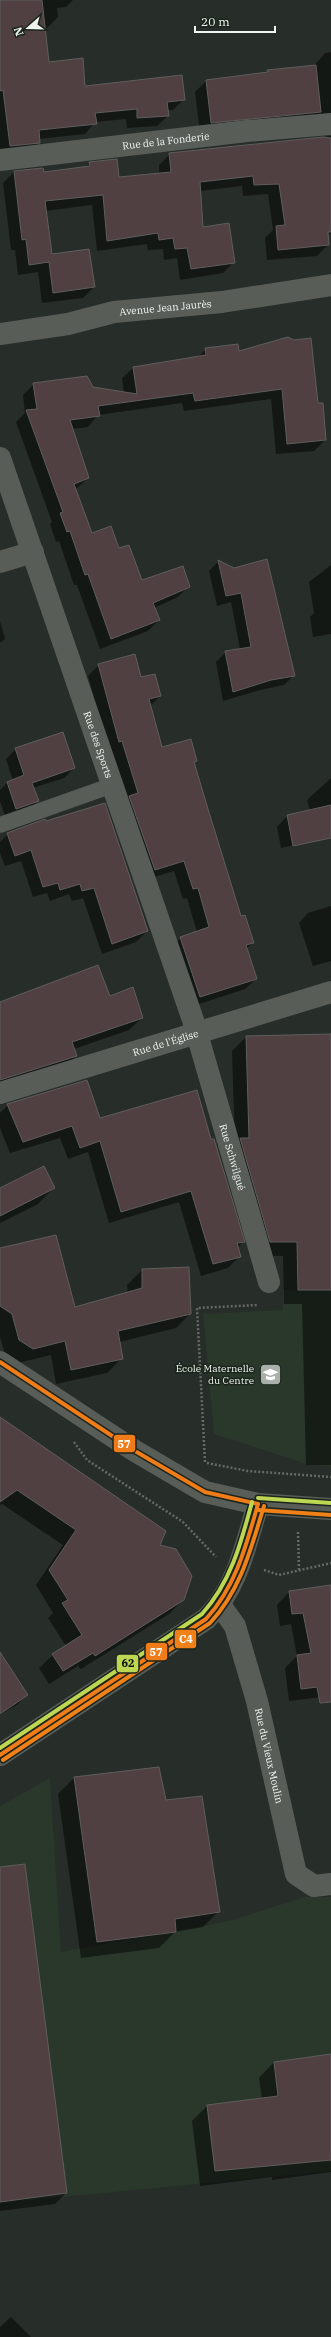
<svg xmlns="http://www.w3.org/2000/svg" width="331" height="2337" font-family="'IBM Plex Serif',serif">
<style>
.built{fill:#2a372b}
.shadow{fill:#0007}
.building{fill:#504042;stroke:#5f5e5c}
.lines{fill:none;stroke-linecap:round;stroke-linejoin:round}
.path{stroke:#666a67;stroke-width:2.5;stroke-dasharray:2 2;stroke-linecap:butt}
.service{stroke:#585d58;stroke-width:16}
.minor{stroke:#585d58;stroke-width:22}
.secondary{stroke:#585d58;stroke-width:22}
.bus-1-casing{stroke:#1b251c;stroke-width:7}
.bus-2-casing{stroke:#1b251c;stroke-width:7}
.bus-3-casing{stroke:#1b251c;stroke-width:7}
.bus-1{stroke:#ef7b19;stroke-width:4}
.bus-2{stroke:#f08118;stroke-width:4}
.bus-3{stroke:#bdd753;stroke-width:4}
.labels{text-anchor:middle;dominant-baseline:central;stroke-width:3;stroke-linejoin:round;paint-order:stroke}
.street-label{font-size:10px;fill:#eff6f0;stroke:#1b251c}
.poi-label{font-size:10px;fill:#eff6f0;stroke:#1b251c;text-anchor:end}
.line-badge{stroke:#1b251c;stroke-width:1.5}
.badge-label{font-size:11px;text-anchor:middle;font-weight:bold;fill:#fff}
.pale-badge-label{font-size:11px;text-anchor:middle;font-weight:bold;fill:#111}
</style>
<rect width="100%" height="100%" fill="#272d28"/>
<!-- built -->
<g class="built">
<path d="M 331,1248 L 331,1466 L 310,1465 L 214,1434 L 203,1314 L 283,1310 L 283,1290 L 298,1290 L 297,1249 Z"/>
<path d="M 50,1778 L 61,1952 L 229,1921 L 305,1897 L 331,1897 L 331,2171 L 0,2203 L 0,1806 Z"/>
</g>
<!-- shadow -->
<g class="shadow">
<path d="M 0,0 L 73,0 L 66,7 L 57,8 L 58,17 L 47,28 L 44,28 L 48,63 L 84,87 L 184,99 L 173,110 L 167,110 L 168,116 L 157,126 L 127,128 L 126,119 L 95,122 L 85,134 L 39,139 L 39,142 L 29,153 L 0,154 Z"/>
<path d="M 331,52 L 331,129 L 200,133 L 195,92 L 206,81 L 265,73 L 268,71 L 314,66 L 325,53 Z"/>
<path d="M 331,136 L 331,233 L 327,237 L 328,245 L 317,256 L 267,260 L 265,238 L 273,230 L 268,194 L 243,196 L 242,186 L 199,191 L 202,228 L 234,262 L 223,273 L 180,280 L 177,258 L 164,260 L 163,249 L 148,250 L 147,244 L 97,251 L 92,205 L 45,211 L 51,255 L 94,287 L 83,298 L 42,303 L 38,272 L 18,275 L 15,250 L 11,250 L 3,183 L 14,172 L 43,174 L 85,168 L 90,163 L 119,178 L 159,174 L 159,165 L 170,154 Z"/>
<path d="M 288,338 L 317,404 L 325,440 L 314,451 L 276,454 L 271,399 L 184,411 L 182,403 L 98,415 L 88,427 L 72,429 L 88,478 L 75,490 L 92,534 L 118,550 L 141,581 L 189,586 L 178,597 L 154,608 L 159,620 L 148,631 L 100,649 L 77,585 L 74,585 L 59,541 L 56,542 L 50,524 L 52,522 L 16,422 L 25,413 L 23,395 L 34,384 L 92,388 L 124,393 L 122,378 L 133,368 L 197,358 L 206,349 L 238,353 Z"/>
<path d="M 218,562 L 233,569 L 293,676 L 284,685 L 260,690 L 223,701 L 216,662 L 226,652 L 240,649 L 231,602 L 217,606 L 209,571 Z"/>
<path d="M 331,565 L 331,634 L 313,637 L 310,617 L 314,613 L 309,582 Z"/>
<path d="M 0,621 L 5,639 L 0,643 Z"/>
<path d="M 99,665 L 141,678 L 160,696 L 150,706 L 162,748 L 196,760 L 193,763 L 241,918 L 253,943 L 246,949 L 256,979 L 245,989 L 190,1007 L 170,948 L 181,938 L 197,932 L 187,898 L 183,899 L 174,871 L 144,880 L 88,676 Z"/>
<path d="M 16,749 L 74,768 L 64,778 L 33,788 L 38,801 L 28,811 L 6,819 L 0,801 L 0,790 L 7,783 L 13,781 L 6,759 Z"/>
<path d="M 331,778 L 331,837 L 281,848 L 277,827 L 287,816 L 310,811 L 307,800 Z"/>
<path d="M 45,820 L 147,931 L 136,942 L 102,954 L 83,898 L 72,901 L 69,894 L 50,901 L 47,893 L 33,897 L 21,861 L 5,866 L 0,853 L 0,842 L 8,834 Z"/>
<path d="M 331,906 L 331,961 L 313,966 L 299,923 L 308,913 Z"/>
<path d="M 109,997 L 142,1018 L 129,1030 L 74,1049 L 76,1056 L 64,1068 L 0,1088 L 0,1004 Z"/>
<path d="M 331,1034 L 331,1465 L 306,1465 L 302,1304 L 284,1304 L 283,1256 L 256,1256 L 235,1145 L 232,1051 L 246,1037 Z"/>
<path d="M 8,1105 L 210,1140 L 243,1242 L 237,1248 L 240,1256 L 228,1268 L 201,1276 L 179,1202 L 109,1223 L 88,1152 L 68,1159 L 60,1138 L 10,1153 L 0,1128 L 0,1113 Z"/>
<path d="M 54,1187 L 38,1204 L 0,1223 L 0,1189 Z"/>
<path d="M 0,1249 L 74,1308 L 128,1293 L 127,1285 L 142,1270 L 190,1314 L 176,1328 L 119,1342 L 122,1358 L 107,1373 L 56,1384 L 51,1355 L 18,1363 L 5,1354 L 0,1337 Z"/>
<path d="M 0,1418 L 159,1546 L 183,1600 L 169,1614 L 81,1669 L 78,1666 L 49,1684 L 39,1668 L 53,1655 L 66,1646 L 48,1618 L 53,1613 L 36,1585 L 63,1545 L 2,1504 L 0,1505 Z"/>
<path d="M 331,1585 L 331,1696 L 289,1701 L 285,1668 L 297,1656 L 291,1624 L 280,1626 L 277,1605 L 289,1592 Z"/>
<path d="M 0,1668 L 27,1695 L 18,1704 L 0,1715 Z"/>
<path d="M 74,1778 L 206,1821 L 219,1911 L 203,1927 L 175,1932 L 159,1948 L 81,1958 L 58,1794 Z"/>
<path d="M 0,1868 L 66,2193 L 55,2204 L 0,2211 Z"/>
<path d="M 331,2055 L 331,2172 L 272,2180 L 272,2177 L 200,2186 L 192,2121 L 207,2106 L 262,2099 L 259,2078 L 274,2062 Z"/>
<path d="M 11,2317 L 31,2337 L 0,2337 L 0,2327 Z"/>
</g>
<!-- building -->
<g class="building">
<path d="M 0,0 L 42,0 L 49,62 L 83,58 L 85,86 L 182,75 L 185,100 L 167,102 L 169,116 L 137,118 L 137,109 L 95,113 L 97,124 L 39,130 L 40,143 L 10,146 L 3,90 L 0,91 Z"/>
<path d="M 316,65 L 321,112 L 211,123 L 206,80 L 268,72 L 267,70 Z"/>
<path d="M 323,137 L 331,138 L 331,232 L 328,232 L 329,245 L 278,250 L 276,226 L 285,225 L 279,184 L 254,185 L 253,176 L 200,182 L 203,227 L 229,223 L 235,263 L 191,269 L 187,248 L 175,249 L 173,238 L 159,240 L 158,233 L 107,241 L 103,195 L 45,201 L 52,254 L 89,249 L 95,287 L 53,293 L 49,262 L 29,265 L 26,239 L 22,240 L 14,171 L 43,168 L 44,172 L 90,166 L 89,162 L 117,159 L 119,177 L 171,172 L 169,153 Z"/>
<path d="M 288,337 L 294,340 L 311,338 L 318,403 L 323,403 L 326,440 L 287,444 L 282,389 L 195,401 L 193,393 L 98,406 L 100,416 L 70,420 L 89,478 L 74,484 L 92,533 L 111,526 L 119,548 L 129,545 L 142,580 L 183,566 L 190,587 L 153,603 L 160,620 L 111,639 L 88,574 L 85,575 L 70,531 L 67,532 L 60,513 L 63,512 L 26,410 L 37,409 L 33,383 L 87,376 L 93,387 L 137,394 L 133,367 L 206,355 L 205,348 L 238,344 L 239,351 Z"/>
<path d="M 267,559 L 295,676 L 271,680 L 233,692 L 225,651 L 251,647 L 241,593 L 226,596 L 218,560 L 234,568 Z"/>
<path d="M 135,654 L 141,677 L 155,674 L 161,696 L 149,699 L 162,747 L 191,739 L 197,761 L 194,762 L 208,809 L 241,916 L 245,915 L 254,943 L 246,945 L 257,979 L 200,997 L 180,937 L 209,927 L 198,888 L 193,889 L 184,861 L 155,870 L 129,796 L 138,793 L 122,741 L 119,742 L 98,664 Z"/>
<path d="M 63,732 L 75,768 L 32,783 L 39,801 L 16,809 L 7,782 L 24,775 L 15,748 Z"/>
<path d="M 105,803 L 148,931 L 112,944 L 94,888 L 82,891 L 80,884 L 60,890 L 58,883 L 43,887 L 31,850 L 15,856 L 7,833 L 45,819 L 46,821 Z"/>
<path d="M 331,805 L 331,838 L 293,846 L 287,815 Z"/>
<path d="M 98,965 L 110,996 L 133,987 L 143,1018 L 72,1042 L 77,1056 L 0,1080 L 0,1002 Z"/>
<path d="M 331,1034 L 331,1290 L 298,1290 L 297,1242 L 270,1242 L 240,1138 L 249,1138 L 246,1036 Z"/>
<path d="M 87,1080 L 100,1118 L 197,1090 L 211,1139 L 214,1139 L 245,1242 L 237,1243 L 241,1257 L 213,1264 L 191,1191 L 121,1212 L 100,1141 L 80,1148 L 72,1126 L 23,1142 L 7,1104 Z"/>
<path d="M 44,1166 L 55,1188 L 0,1216 L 0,1188 Z"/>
<path d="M 56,1235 L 75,1307 L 142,1288 L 142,1269 L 189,1267 L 191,1314 L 118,1331 L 123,1359 L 71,1370 L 65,1341 L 33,1349 L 19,1340 L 12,1314 L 0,1306 L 0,1248 Z"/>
<path d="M 0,1417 L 166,1531 L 160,1545 L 176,1549 L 192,1576 L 184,1600 L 95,1656 L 93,1653 L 63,1671 L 52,1654 L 82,1635 L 62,1603 L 68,1600 L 49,1570 L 76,1530 L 17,1490 L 0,1502 Z"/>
<path d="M 331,1585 L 331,1702 L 320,1703 L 317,1687 L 301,1689 L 297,1655 L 311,1653 L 303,1613 L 292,1614 L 289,1591 Z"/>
<path d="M 0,1652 L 28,1695 L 0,1714 Z"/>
<path d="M 159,1767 L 166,1800 L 202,1796 L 220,1912 L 175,1919 L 176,1932 L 97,1942 L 74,1777 Z"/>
<path d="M 25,1864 L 67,2193 L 0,2202 L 0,1867 Z"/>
<path d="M 331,2054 L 331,2160 L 215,2171 L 207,2105 L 278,2096 L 274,2062 Z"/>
</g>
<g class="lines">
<!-- path -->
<g class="path">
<path d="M 74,1442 L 87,1460 L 183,1522 L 216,1557"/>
<path d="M 205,1462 L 197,1308 L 258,1305"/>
<path d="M 207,1463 L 248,1471 L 331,1477"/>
<path d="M 298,1532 L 299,1570"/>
<path d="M 264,1570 L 279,1575 L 331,1563"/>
</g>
<!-- service -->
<path class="service" d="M 0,825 L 113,785"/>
<!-- minor -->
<g class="minor">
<path id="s1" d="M 0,160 L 247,131 L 331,124"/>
<path id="s2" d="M 0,334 L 68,324 L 114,312 L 222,302 L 331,285"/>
<path id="s3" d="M 0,458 L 193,1020 L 269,1282"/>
<path d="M 0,562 L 33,552"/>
<path id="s4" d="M 0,1093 L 331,992"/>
<path id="s5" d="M 220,1605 L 235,1626 L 257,1701 L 296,1874 L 314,1886 L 331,1884"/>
</g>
<!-- secondary -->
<g class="secondary">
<path d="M 0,1362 L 135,1451 L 205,1492 L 258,1504 L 331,1509"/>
<path d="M 0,1755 L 206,1619 C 237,1589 246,1544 258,1504"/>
</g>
<defs>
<g id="bus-1">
<path d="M 0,1362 L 135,1451 L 205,1492 L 258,1504"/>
<path d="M 0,1755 L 206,1619 C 236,1586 246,1546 258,1504"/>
</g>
<g id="bus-2">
<path d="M 258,1510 L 331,1515"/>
<path d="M 3,1760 L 210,1623 C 241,1590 251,1548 264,1506"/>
</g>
<g id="bus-3">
<path d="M 258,1498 L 331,1503"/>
<path d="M 0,1748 L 202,1614 C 231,1582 241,1543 252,1502"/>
</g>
</defs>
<!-- bus-1 casing -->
<use href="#bus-1" class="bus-1-casing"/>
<!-- bus-2 casing -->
<use href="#bus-2" class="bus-2-casing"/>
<!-- bus-3 casing -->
<use href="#bus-3" class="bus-3-casing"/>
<!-- bus-1 -->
<use href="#bus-1" class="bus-1"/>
<!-- bus-2 -->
<use href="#bus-2" class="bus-2"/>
<!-- bus-3 -->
<use href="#bus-3" class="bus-3"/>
</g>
<!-- icons -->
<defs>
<symbol id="school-square" viewBox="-11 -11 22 22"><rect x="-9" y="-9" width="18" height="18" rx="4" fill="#a9b0aa" stroke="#1b251c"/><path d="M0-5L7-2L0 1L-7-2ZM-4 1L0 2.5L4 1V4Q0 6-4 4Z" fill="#fff"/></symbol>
</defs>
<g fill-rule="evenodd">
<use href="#school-square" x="258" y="1362" width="25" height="25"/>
</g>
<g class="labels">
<!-- street labels -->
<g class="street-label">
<text stroke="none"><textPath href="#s1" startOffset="167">Rue de la Fonderie</textPath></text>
<text stroke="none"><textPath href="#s2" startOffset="168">Avenue Jean Jaurès</textPath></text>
<text stroke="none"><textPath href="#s3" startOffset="303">Rue des Sports</textPath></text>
<text stroke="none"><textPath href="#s4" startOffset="173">Rue de l'Église</textPath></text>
<text stroke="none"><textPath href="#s3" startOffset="737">Rue Schwilgué</textPath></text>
<text stroke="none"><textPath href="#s5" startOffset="160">Rue du Vieux Moulin</textPath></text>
</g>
<!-- poi labels -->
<g class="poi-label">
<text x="254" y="1368">École Maternelle<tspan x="254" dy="12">du Centre</tspan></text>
</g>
</g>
<g class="line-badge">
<rect x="113" y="1434" width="23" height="19" rx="4" fill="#ef7b19"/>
<rect x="174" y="1629" width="23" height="20" rx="4" fill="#f08118"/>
<rect x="145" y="1642" width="23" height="19" rx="4" fill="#ef7b19"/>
<rect x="116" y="1654" width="23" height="19" rx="4" fill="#bdd753"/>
</g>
<g class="badge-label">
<text x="124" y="1448">57</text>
<text x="186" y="1643">C4</text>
<text x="156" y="1656">57</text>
</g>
<g class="pale-badge-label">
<text x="128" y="1667">62</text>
</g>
<!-- north arrow -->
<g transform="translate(28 28) rotate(250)" stroke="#1b251c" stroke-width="3" paint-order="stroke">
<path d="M0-3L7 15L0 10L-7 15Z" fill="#eff6f0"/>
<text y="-6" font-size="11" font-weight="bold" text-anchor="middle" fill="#eff6f0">N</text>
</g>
<!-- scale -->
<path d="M195 26v6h80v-6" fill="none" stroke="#eff6f0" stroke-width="2"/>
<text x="201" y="26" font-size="12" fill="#eff6f0" stroke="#1b251c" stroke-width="3" paint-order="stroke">20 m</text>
</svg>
